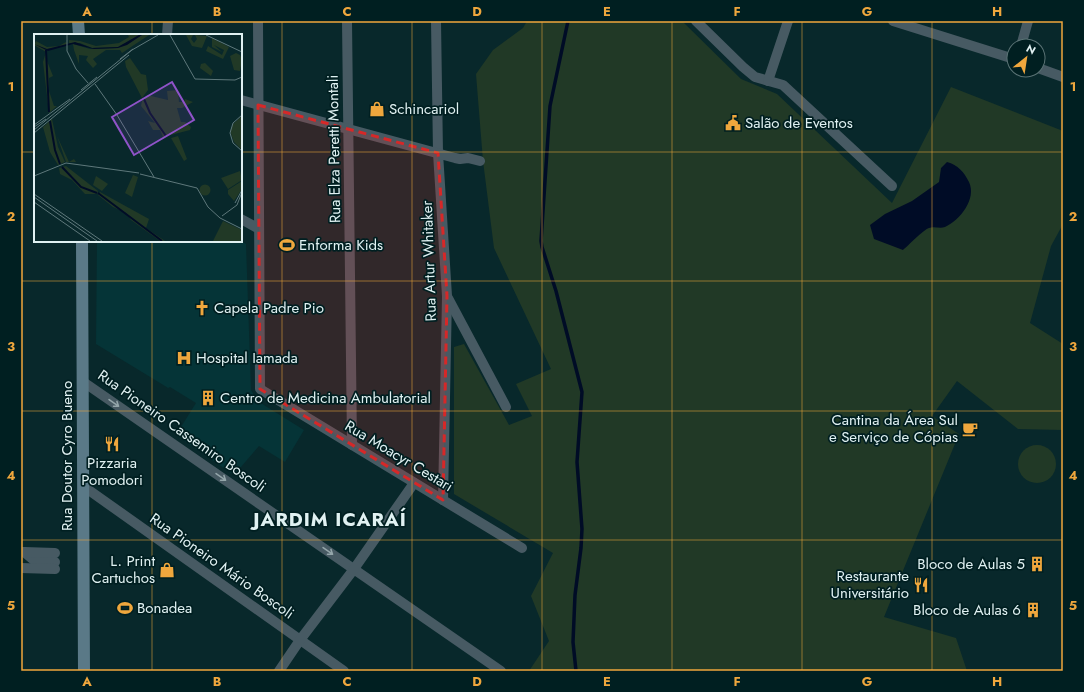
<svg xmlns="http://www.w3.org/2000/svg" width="1084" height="692" font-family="Jost,sans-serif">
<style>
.built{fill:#053437}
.green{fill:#213926}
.water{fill:#000c26}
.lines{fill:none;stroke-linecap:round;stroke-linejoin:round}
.stream{stroke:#000c26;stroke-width:3.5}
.street{stroke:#475a63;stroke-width:10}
.secondary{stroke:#5a7987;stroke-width:12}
.oneway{stroke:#94a6aa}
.marked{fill:#d62828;fill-opacity:0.2;stroke:#d62828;stroke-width:3;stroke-dasharray:8 5;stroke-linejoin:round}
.grid{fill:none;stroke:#efa73d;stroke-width:1;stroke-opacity:0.55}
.labels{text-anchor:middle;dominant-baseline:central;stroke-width:3.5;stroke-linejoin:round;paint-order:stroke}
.poi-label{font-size:15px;fill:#e0f1f2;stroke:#001f21;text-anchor:start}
.street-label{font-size:15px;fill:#e0f1f2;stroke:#001f21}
.district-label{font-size:19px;font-weight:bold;letter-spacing:1px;fill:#e0f1f2;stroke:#001f21}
.inset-river{fill:none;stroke:#000c26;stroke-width:2}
.inset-road{fill:none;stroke:#5e787b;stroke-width:1}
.view{fill:#8f53c9;fill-opacity:0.15;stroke:#8f53c9;stroke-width:2}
.inset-edge{fill:none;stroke:#e0f1f2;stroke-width:2}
.neatline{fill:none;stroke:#efa73d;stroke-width:1.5}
.grid-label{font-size:13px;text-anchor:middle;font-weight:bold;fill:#efa73d}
</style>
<rect width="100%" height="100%" fill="#08282b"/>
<!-- built -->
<path class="built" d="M 97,241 L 241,241 L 246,244 L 251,390 L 255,397 L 259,402 L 304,430 L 285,462 L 259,446 L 234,475 L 176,435 L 196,403 L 170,387 L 168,388 L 165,386 L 96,344 Z"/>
<!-- green -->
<g class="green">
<path d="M 527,21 L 682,21 L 741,79 L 777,94 L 892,203 L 951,87 L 1063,131 L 1063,224 L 1051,246 L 1030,323 L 1063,344 L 1063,430 L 1018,429 L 957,381 L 932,416 L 959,434 L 884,617 L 956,638 L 967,671 L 529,671 L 549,641 L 531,596 L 553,553 L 454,494 L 454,347 L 464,344 L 509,425 L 532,416 L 516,384 L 551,369 L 494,248 L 483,161 L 476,74 L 493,50 L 523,28 Z"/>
<circle cx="1037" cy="464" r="19"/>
</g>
<!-- water -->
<path class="water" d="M 947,162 C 958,165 964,172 969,182 C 977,199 960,220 945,227 C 940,229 934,226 929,228 C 923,230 908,246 903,250 L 874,239 L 870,225 L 885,214 L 912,201 L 939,182 L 941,168 Z"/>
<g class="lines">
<!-- stream -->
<path class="stream" d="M 568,21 L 550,106 L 541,241 L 542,247 L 556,291 L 582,392 L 577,462 L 582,529 L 581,548 L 575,595 L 573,642 L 576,671"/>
<!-- street -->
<g class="street">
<path d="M 258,21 L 260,389 L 522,548"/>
<path d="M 347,21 L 352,445"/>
<path d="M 436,21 L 438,153 L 447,296 L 443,500"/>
<path d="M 696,21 L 743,67 L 755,77 L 783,85 L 892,186"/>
<path d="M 893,21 L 1014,59"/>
<path d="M 167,35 L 168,21"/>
<path d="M 1021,46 L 1028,21"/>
<path d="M 1038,68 L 1063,77"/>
<path d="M 768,81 L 788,21"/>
<path d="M 241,100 L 455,158 L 460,159 L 468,158 L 480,161"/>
<path d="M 241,219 L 259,229"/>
<path d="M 448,298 L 506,407"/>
<path d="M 82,381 L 501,671"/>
<path d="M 83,486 L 344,671"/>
<path d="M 21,552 L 24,552 L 36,562 L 55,562"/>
<path d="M 24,552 L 55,553"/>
<path d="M 21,568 L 55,569"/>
<path d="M 279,671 L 300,640 L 354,569 L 414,483"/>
</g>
<!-- secondary -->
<g class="secondary">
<path d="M 78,21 L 79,35"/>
<path d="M 82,241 L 84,671"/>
</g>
</g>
<!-- one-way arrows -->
<defs><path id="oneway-shaft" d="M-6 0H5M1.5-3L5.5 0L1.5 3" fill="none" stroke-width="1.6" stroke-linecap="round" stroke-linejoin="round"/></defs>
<g class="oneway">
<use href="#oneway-shaft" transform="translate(114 403) rotate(35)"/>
<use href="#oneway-shaft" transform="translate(221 477) rotate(35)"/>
<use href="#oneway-shaft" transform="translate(328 551) rotate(35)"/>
</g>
<!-- marked area -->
<path class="marked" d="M 258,105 L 438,153 L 447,296 L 443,500 L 260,389 Z"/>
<!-- grid -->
<path class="grid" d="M 152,21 L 152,35M 282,21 L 282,671M 412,21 L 412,671M 542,21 L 542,671M 672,21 L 672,671M 802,21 L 802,671M 932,21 L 932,671M 21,152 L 35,152M 241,152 L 1063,152M 152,241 L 152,671M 21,281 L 1063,281M 21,411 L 1063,411M 21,540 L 1063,540"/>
<!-- icons -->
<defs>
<symbol id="shop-bare" viewBox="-9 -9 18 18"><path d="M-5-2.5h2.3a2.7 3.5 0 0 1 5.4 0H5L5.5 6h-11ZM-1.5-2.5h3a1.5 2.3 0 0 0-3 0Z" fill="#efa73d" stroke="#001f21" stroke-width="2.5" paint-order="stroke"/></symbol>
<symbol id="civic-bare" viewBox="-9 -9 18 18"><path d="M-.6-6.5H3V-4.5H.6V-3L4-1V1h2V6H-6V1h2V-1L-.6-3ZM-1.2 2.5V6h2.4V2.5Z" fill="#efa73d" stroke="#001f21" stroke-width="2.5" paint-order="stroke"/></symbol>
<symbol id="stadium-bare" viewBox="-9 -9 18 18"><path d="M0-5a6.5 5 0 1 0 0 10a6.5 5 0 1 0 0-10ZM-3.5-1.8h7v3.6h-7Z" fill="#efa73d" stroke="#001f21" stroke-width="2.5" paint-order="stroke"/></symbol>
<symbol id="church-bare" viewBox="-9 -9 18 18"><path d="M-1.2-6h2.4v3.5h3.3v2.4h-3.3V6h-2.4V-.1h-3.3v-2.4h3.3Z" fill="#efa73d" stroke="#001f21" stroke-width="2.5" paint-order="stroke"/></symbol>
<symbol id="hospital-bare" viewBox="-9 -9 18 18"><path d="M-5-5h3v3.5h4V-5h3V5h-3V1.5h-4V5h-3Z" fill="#efa73d" stroke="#001f21" stroke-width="2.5" paint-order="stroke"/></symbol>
<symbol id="building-bare" viewBox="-9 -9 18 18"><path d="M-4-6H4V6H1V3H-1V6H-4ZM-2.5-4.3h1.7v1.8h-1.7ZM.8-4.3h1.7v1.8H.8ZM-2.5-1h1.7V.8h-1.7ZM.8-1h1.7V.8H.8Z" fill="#efa73d" stroke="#001f21" stroke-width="2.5" paint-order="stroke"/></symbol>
<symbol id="cafe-bare" viewBox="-9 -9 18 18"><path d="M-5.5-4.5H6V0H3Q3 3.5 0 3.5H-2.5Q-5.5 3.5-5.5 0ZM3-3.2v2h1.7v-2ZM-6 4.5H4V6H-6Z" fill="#efa73d" stroke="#001f21" stroke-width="2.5" paint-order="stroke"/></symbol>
<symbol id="restaurant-bare" viewBox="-9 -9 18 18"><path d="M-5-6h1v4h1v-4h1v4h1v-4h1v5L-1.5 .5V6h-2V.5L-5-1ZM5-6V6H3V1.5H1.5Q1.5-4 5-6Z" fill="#efa73d" stroke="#001f21" stroke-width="2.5" paint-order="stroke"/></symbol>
</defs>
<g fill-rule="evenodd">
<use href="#shop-bare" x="366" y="98" width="22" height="22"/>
<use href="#civic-bare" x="722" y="112" width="22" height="22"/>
<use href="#stadium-bare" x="276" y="234" width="22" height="22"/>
<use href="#church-bare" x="191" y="297" width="22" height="22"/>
<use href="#hospital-bare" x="173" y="347" width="22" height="22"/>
<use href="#building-bare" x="197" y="387" width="22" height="22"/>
<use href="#cafe-bare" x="959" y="418" width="22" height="22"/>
<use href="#restaurant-bare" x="101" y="433" width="22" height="22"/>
<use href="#building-bare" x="1026" y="553" width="22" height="22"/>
<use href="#shop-bare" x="156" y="559" width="22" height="22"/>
<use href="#restaurant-bare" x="910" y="574" width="22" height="22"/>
<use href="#stadium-bare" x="114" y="597" width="22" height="22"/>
<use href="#building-bare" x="1022" y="599" width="22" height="22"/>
</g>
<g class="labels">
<!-- poi labels -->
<g class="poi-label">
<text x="389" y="109">Schincariol</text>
<text x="745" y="123">Salão de Eventos</text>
<text x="299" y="245">Enforma Kids</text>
<text x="214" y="308">Capela Padre Pio</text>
<text x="196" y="358">Hospital Iamada</text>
<text x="220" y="398">Centro de Medicina Ambulatorial</text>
<text x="958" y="420" text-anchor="end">Cantina da Área Sul<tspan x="958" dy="17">e Serviço de Cópias</tspan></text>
<text x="112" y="463" text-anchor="middle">Pizzaria<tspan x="112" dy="17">Pomodori</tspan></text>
<text x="155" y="561" text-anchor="end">L. Print<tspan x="155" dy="17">Cartuchos</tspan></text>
<text x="1025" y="564" text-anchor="end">Bloco de Aulas 5</text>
<text x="909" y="576" text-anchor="end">Restaurante<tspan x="909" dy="17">Universitário</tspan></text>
<text x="137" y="608">Bonadea</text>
<text x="1021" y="610" text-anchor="end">Bloco de Aulas 6</text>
</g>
<!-- street labels -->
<g class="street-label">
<text transform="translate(334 149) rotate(-91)">Rua Elza Peretti Montali</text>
<text transform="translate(429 261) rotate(-92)">Rua Artur Whitaker</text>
<text transform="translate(182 431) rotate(35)">Rua Pioneiro Cassemiro Boscoli</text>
<text transform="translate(67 456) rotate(-90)">Rua Doutor Cyro Bueno</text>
<text transform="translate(399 456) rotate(31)">Rua Moacyr Cestari</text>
<text transform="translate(222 566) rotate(35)">Rua Pioneiro Mário Boscoli</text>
</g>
<!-- district labels -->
<g class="district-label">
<text x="330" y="519">JARDIM ICARAÍ</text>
</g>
</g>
<!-- overview -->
<g transform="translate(34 34)">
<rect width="208" height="208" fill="#08282b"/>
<path d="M 94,1 L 105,1 L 84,13 L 58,14 L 46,9 L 35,9 L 35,6 L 46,7 L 62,12 L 85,9 L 95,3 ZM 108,1 L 115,1 L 88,19 L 86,16 L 72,16 L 59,25 L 63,30 L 59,34 L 52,26 L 54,22 L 45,21 L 45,30 L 40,16 L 39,10 L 56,15 L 84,14 ZM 152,1 L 159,1 L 157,5 L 160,9 L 163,5 L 161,1 L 173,2 L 168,14 L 158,12 ZM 178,4 L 195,13 L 189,25 L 172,17 L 174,12 L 188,21 L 190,16 L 180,11 L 188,18 L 178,13 ZM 2,7 L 13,13 L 25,12 L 32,8 L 33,10 L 23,14 L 13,15 L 13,27 L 19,42 L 15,44 L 15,57 L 20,72 L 23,72 L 15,79 L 9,28 L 12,18 L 0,11 ZM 202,19 L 206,21 L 208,26 L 206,37 L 200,36 L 196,22 ZM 96,24 L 107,40 L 112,41 L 114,56 L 108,64 L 92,33 L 91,27 ZM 171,29 L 179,37 L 177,42 L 166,34 L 167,30 ZM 144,56 L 145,68 L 150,68 L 151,65 L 159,68 L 148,74 L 143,74 L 147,88 L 151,88 L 157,93 L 156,96 L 129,103 L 126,96 L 119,96 L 114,87 L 121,89 L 107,72 L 108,67 L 113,61 L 134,66 L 133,57 ZM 208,82 L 208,116 L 200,108 L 196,97 L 199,90 ZM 18,85 L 24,113 L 31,128 L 24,131 L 16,118 L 9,93 ZM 23,102 L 35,128 L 40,125 L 42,128 L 32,128 ZM 144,102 L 153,125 L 150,127 L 137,104 ZM 32,132 L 64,157 L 63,160 L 51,160 L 38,146 L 26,140 L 25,134 ZM 206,137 L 208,146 L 194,155 L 187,144 ZM 99,141 L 104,143 L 98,163 L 91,159 ZM 62,142 L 74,150 L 68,157 L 59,151 ZM 208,147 L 208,155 L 200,167 L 194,160 L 194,156 ZM165.5 156a5.5 5.5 0 1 1 11 0a5.5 5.5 0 1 1-11 0ZM 66,158 L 115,185 L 112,194 L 131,207 L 126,207 L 97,186 L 92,179 L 79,173 L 64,161 ZM 189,187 L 208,196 L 208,207 L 179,207 Z" fill="#213926"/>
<path d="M 105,1 L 108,1 L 93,11 L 84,14 L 60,15 L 39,10 L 14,17 L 0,10 L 13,15 L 41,8 L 58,14 L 84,13 Z" fill="#000c26"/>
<path class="inset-river" d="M 12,16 L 15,78M 110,65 L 116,79 L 132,102M 16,87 L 21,116 L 26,130M 28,133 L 47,153 L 63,159M 64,159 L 128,207"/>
<path class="inset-road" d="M 33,1 L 33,17 L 42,35 L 54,49M 136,1 L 161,45 L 201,46 L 208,43M 172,1 L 208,18M 86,25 L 99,15M 61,50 L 83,81 L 120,143M 47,56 L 63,43M 208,81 L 199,89 L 196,99 L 199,109 L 208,117M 0,91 L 36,65M 0,93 L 12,85M 0,96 L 98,16 L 124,1M 0,99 L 95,21M 106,140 L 163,154 L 174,173 L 186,184 L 208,195M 0,142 L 32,129 L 105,139M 0,160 L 68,207M 0,163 L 63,207M 0,168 L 56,207M 201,169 L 208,156M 188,182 L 203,171 L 208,158"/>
<path class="view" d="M 138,48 L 160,86 L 100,121 L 78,83 Z"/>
<rect width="208" height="208" class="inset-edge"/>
</g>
<!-- border -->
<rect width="1084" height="692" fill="none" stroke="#001f21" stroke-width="44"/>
<!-- north arrow -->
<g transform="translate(1026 58) rotate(30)"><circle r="19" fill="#001f21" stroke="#5a7375"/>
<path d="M0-3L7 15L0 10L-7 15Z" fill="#efa73d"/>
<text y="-6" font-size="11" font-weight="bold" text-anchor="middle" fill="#e0f1f2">N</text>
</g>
<rect x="22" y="22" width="1040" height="648" class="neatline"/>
<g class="grid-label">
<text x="87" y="16">A</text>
<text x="217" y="16">B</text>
<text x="347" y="16">C</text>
<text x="477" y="16">D</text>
<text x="607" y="16">E</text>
<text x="737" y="16">F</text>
<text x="867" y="16">G</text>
<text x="997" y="16">H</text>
<text x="11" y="91">1</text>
<text x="1073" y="91">1</text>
<text x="11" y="221">2</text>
<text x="1073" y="221">2</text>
<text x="11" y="351">3</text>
<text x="1073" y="351">3</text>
<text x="11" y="480">4</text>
<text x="1073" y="480">4</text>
<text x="11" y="610">5</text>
<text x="1073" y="610">5</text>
<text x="87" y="686">A</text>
<text x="217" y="686">B</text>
<text x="347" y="686">C</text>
<text x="477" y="686">D</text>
<text x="607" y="686">E</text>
<text x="737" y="686">F</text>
<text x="867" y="686">G</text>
<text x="997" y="686">H</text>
</g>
</svg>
